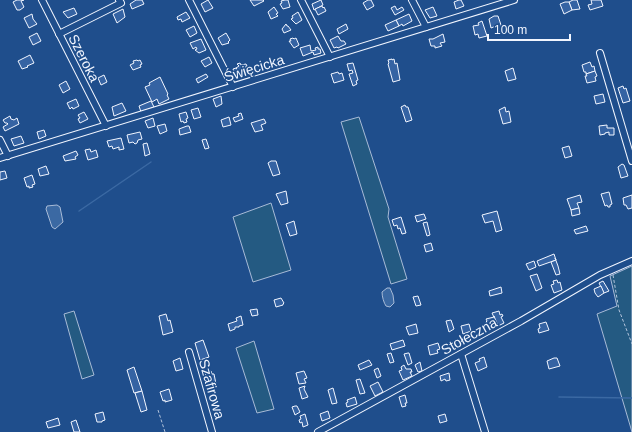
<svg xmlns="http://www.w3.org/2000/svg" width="632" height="432" font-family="Arial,sans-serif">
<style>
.green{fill:#245a82;stroke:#a8bbd7}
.water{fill:#3b69a3;stroke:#a8bbd7}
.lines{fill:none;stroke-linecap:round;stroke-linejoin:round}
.stream{stroke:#3b69a3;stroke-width:1.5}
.building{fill:#3563a3;stroke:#f2f6ff}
.minor-casing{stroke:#f2f6ff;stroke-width:8}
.path{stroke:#b3c4dc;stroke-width:1;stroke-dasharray:3 2;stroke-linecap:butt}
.minor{stroke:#1f4e8c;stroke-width:6}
.labels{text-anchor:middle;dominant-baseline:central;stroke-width:3;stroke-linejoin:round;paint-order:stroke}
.street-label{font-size:14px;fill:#f2f6ff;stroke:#1f4e8c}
</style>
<rect width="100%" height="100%" fill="#1f4e8c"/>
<!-- green -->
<g class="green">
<path d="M 359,117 L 389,209 L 388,217 L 407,279 L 391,284 L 341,122 Z"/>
<path d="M 271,203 L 291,270 L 253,282 L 233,217 Z"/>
<path d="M 632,266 L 632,432 L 597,314 L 617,306 L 610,276 Z"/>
<path d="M 74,311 L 94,375 L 82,379 L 64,314 Z"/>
<path d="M 254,341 L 274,409 L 257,413 L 236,348 Z"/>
</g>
<!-- water -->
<g class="water">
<path d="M 57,205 L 60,207 L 63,222 L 55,229 L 52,227 L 46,209 L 47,206 Z"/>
<path d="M 387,288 L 390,288 L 393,295 L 394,303 L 390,307 L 386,306 C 384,303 382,297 382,292 Z"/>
</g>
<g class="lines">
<!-- stream -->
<g class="stream">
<path d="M 79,211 L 151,162"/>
<path d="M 559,397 L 632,398"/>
</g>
</g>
<!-- building -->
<g class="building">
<path d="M 17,0 L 24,0 L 21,1 L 24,7 L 20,10 L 17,10 L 13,2 Z"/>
<path d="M 136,0 L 142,0 L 144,4 L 132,9 L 130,4 Z"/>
<path d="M 208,0 L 213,8 L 205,12 L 201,4 Z"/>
<path d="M 250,0 L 263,0 L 264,1 L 254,6 Z"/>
<path d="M 285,0 L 288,0 L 290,7 L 283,9 L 280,4 L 282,3 L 281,1 Z"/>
<path d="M 321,0 L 323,5 L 314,10 L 312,4 Z"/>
<path d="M 368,0 L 371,0 L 374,6 L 367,10 L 363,3 Z"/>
<path d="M 459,0 L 461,0 L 464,6 L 456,9 L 454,2 Z"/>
<path d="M 573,0 L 577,0 L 580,9 L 572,10 L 569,2 Z"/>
<path d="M 591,0 L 601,0 L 603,6 L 590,10 L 588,5 L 592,4 Z"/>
<path d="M 565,2 L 569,2 L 572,10 L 564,14 L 560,4 Z"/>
<path d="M 322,6 L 323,8 L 324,7 L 326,11 L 318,15 L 315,9 Z"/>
<path d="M 395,6 L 397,10 L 402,7 L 404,10 L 395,15 L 391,8 Z"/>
<path d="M 274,7 L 278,13 L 276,14 L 278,16 L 271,19 L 268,12 Z"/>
<path d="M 433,7 L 437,16 L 430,18 L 425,10 Z"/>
<path d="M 74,8 L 77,14 L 68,18 L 63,12 Z"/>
<path d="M 123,9 L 125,17 L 117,23 L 113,14 Z"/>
<path d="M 186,12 L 190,18 L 182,22 L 181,19 L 178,20 L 177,17 Z"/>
<path d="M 298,12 L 302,20 L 296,24 L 291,19 L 293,18 L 292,16 Z"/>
<path d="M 32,14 L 33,19 L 37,24 L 29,28 L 24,18 Z"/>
<path d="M 409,14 L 412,21 L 403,26 L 402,24 L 399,26 L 396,20 Z"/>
<path d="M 494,16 L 498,16 L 503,31 L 498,32 L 496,26 L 491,28 L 489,19 Z"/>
<path d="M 396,20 L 399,26 L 388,31 L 385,25 Z"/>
<path d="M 482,21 L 487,36 L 479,38 L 478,34 L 475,35 L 473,26 L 479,25 L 478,23 Z"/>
<path d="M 286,24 L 287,26 L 288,26 L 291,30 L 284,33 L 282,29 Z"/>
<path d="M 346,24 L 348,29 L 339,34 L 337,29 Z"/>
<path d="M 194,26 L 197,33 L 190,37 L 186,30 Z"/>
<path d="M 37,33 L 41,41 L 33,45 L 29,37 Z"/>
<path d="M 226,33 L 230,40 L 228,42 L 229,43 L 222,45 L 218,38 Z"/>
<path d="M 443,34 L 445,42 L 440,43 L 442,46 L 435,48 L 435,46 L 431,46 L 429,39 L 433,39 Z"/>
<path d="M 338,36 L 341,41 L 344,41 L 346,44 L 338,48 L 337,47 L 334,48 L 330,40 Z"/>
<path d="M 293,38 L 294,39 L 296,38 L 299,45 L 294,48 L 289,41 L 291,41 L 290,39 Z"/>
<path d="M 201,39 L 206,50 L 199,53 L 195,50 L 197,49 L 196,47 L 193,49 L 190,43 Z"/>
<path d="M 310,45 L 311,51 L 316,50 L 315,48 L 318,47 L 318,49 L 320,49 L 321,53 L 314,55 L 313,52 L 303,56 L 300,48 Z"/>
<path d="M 30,55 L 34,63 L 27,66 L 28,67 L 22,69 L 18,61 Z"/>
<path d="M 209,57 L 212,63 L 205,67 L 201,61 Z"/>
<path d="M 392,59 L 392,60 L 394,59 L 395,64 L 397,63 L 400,80 L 393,82 L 388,64 L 389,63 L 388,60 Z"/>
<path d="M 137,60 L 138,61 L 140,60 L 142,64 L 140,65 L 141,67 L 133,70 L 130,65 L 134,63 L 133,61 Z"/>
<path d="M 590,62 L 592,67 L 594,66 L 595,71 L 586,74 L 586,72 L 584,72 L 582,65 Z"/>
<path d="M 240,63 L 241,65 L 246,64 L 247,66 L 244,68 L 246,72 L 242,74 L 241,71 L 238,71 L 236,68 L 239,66 L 237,64 Z"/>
<path d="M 353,63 L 358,80 L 356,81 L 357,84 L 353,86 L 349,74 L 353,73 L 352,70 L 349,71 L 347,64 Z"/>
<path d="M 236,68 L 238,71 L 241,71 L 242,74 L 236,77 L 233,69 Z"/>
<path d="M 513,68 L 516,79 L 508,81 L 505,71 Z"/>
<path d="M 595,71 L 597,76 L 595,77 L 596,81 L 587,83 L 585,76 L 587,76 L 586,74 Z"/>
<path d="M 338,72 L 339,74 L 342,73 L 344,80 L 334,83 L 331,74 Z"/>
<path d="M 206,74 L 208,77 L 198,83 L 196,79 Z"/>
<path d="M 104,75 L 107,82 L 101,85 L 98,78 Z"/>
<path d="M 160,77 L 168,94 L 167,95 L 169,99 L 159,104 L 157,99 L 152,102 L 145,87 L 150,85 L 149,83 Z"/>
<path d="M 66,81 L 70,89 L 63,93 L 59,85 Z"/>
<path d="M 623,86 L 624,89 L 626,88 L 630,101 L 623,103 L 618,88 Z"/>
<path d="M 603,94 L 605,102 L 596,104 L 594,96 Z"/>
<path d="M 221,96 L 222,104 L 216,107 L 213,99 Z"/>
<path d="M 76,99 L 79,106 L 73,109 L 72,107 L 70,109 L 67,103 Z"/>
<path d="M 151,101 L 154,107 L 141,112 L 139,106 Z"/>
<path d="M 122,103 L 126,111 L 114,116 L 112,107 Z"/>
<path d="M 405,105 L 406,107 L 408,107 L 412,120 L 406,122 L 401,107 Z"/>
<path d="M 505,107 L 506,112 L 509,111 L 511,122 L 503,124 L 499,110 Z"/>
<path d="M 198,108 L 201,117 L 194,119 L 191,110 Z"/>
<path d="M 84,112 L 88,119 L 80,123 L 78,119 L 80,118 L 78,115 Z"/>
<path d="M 186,112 L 188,118 L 186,119 L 187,122 L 184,123 L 183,121 L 181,122 L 179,114 Z"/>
<path d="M 241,113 L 243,119 L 235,122 L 233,118 L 239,116 L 238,114 Z"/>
<path d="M 10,116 L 11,119 L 14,120 L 17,118 L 19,124 L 5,131 L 3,127 L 8,124 L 7,123 L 5,123 L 3,120 Z"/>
<path d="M 229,117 L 231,125 L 223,127 L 221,120 Z"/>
<path d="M 153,118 L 155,126 L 148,128 L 145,121 Z"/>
<path d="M 264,119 L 266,123 L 261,125 L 263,130 L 255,132 L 251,123 Z"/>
<path d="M 165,124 L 167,131 L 160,134 L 157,126 Z"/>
<path d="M 607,125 L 607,128 L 614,128 L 614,135 L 609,135 L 609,132 L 605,133 L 605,134 L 600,135 L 599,126 Z"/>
<path d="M 187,126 L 189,126 L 191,132 L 180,135 L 179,129 Z"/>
<path d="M 44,130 L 46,136 L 39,139 L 37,132 Z"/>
<path d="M 140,132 L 142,139 L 138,140 L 137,143 L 135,144 L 133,142 L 129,143 L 127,135 Z"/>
<path d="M 21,136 L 24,143 L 14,146 L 11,139 Z"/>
<path d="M 121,138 L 124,149 L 119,150 L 119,147 L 113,149 L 112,146 L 109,147 L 107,141 Z"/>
<path d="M 206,139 L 209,148 L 205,149 L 202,140 Z"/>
<path d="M 147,143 L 150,154 L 145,156 L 143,144 Z"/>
<path d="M 569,146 L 572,156 L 565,158 L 562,148 Z"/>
<path d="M 90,149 L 91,152 L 96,150 L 98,157 L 88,160 L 85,150 Z"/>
<path d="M 76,151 L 78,155 L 75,157 L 76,159 L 65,161 L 63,156 Z"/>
<path d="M 271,161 L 276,161 L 280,174 L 273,176 L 268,163 Z"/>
<path d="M 622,164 L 624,165 L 628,176 L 621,178 L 618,167 Z"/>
<path d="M 46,166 L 49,174 L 40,176 L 38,169 Z"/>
<path d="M 5,171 L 7,178 L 0,180 L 0,172 Z"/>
<path d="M 32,175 L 35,184 L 32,185 L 33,187 L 29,188 L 29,186 L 27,187 L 24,178 Z"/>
<path d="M 286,191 L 288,203 L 281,205 L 276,194 Z"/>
<path d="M 609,192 L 612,204 L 610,205 L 610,207 L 608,207 L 607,205 L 605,206 L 601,194 Z"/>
<path d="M 580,195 L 582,202 L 577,203 L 579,208 L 571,210 L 567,199 Z"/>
<path d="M 632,195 L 632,208 L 628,209 L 626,205 L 624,205 L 623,198 Z"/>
<path d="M 579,208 L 580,214 L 572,216 L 571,210 Z"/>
<path d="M 497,211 L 502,230 L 496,232 L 493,221 L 485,223 L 482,215 Z"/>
<path d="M 424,214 L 426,219 L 417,222 L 415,216 Z"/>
<path d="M 401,217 L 406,233 L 402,234 L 400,228 L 398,229 L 397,225 L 394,226 L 392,220 Z"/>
<path d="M 294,221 L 297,234 L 290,236 L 286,224 Z"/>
<path d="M 427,222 L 430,235 L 427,236 L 423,223 Z"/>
<path d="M 586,226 L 588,231 L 576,234 L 574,230 Z"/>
<path d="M 431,243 L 433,250 L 426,252 L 424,245 Z"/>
<path d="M 554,254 L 556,260 L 539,266 L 537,261 Z"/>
<path d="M 555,258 L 558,266 L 560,274 L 556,275 L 551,262 L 556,260 Z"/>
<path d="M 534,261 L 536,267 L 529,270 L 526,264 Z"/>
<path d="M 537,274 L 542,288 L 536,291 L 530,276 Z"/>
<path d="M 557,280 L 558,283 L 560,282 L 562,290 L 554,293 L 551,285 L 554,284 L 553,281 Z"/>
<path d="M 603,281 L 609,291 L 604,293 L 599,283 Z"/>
<path d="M 601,286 L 604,293 L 598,297 L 595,293 L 594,289 Z"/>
<path d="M 501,287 L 502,293 L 490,296 L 489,291 Z"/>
<path d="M 418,296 L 421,305 L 416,306 L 413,297 Z"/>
<path d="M 281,298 L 284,303 L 283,304 L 283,305 L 276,307 L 274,300 Z"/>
<path d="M 257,309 L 258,315 L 252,316 L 250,310 Z"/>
<path d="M 499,311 L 500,315 L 502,314 L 503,316 L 501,317 L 504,323 L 498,326 L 492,313 Z"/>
<path d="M 166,314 L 168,321 L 170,320 L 173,332 L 163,335 L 159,316 Z"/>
<path d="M 241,316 L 243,325 L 239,326 L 239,327 L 235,327 L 235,329 L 230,331 L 228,324 L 237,321 L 236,318 Z"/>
<path d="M 494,316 L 498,326 L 490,329 L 486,322 L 487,321 L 486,319 L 494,317 Z"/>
<path d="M 451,320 L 454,329 L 449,332 L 446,321 Z"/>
<path d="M 546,322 L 549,330 L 539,333 L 538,329 L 540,328 L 539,324 Z"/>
<path d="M 416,324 L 418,333 L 409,335 L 406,327 Z"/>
<path d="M 469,324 L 471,331 L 463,334 L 461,326 Z"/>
<path d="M 203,340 L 209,357 L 200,360 L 195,343 Z"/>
<path d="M 403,340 L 405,346 L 392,350 L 390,344 Z"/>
<path d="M 438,343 L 440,349 L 437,350 L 438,353 L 430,355 L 428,346 Z"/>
<path d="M 391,353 L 394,362 L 390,363 L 387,354 Z"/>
<path d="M 408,353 L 409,353 L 412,363 L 408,365 L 404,354 Z"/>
<path d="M 484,357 L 487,367 L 478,371 L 475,363 L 480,361 L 479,359 Z"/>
<path d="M 180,358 L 183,369 L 176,371 L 173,361 Z"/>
<path d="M 554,358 L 557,358 L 560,366 L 549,369 L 547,361 Z"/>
<path d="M 369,360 L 372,365 L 360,370 L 358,365 Z"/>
<path d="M 420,362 L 422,371 L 418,372 L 415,365 Z"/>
<path d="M 404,365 L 406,369 L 411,369 L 412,372 L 410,372 L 412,376 L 403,380 L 399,371 L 402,370 L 401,367 Z"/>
<path d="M 134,367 L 142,391 L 134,393 L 127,370 Z"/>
<path d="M 378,368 L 381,376 L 377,378 L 374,370 Z"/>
<path d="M 211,371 L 212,374 L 214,374 L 216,384 L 209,386 L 208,381 L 206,382 L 204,377 L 206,376 L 205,374 Z"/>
<path d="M 304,371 L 307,378 L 304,379 L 306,383 L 299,384 L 296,373 Z"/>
<path d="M 449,373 L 450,380 L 446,381 L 445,379 L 441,381 L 440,376 Z"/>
<path d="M 360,379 L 365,393 L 360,394 L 356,380 Z"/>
<path d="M 378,382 L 383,392 L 375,396 L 370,386 Z"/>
<path d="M 305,386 L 304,389 L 308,397 L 302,399 L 299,388 Z"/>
<path d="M 333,388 L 337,403 L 332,404 L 328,390 Z"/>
<path d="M 169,389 L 172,400 L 165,402 L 165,400 L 163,401 L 160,392 Z"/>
<path d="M 142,391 L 147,410 L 141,412 L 135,393 Z"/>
<path d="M 405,395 L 407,403 L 405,403 L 406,406 L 402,407 L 399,397 Z"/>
<path d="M 355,397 L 357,404 L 347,407 L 346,403 L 348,402 L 347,400 Z"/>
<path d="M 295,406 L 297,406 L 300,412 L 295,415 L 292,407 Z"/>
<path d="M 328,411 L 330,418 L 322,421 L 320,414 Z"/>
<path d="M 103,412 L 105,420 L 102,421 L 102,422 L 97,422 L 95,414 Z"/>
<path d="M 305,414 L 308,425 L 303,427 L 302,422 L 300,423 L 299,420 L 301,419 L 300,416 Z"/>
<path d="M 445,414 L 447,421 L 440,423 L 438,416 Z"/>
<path d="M 58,418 L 60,425 L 48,428 L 46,422 Z"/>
<path d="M 76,420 L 80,432 L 74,432 L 71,422 Z"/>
</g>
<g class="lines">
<defs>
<g id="minor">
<path d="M 42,0 L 106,126"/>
<path d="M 189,0 L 233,87"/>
<path d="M 301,0 L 330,57"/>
<path d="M 412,0 L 426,27"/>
<path d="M 59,34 L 121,3 L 119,0"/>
<path d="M 600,53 L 632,161"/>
<path d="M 0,140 L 8,156"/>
<path d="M 0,158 L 514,0"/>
<path d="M 189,352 L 212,432"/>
<path d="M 461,354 L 485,432"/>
<path d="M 318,432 L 521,321 L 600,275 L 632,261"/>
</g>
</defs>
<!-- minor casing -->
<use href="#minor" class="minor-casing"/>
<!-- path -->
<g class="path">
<path d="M 613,275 L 619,310 L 632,344"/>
<path d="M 158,410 L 165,432"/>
</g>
<!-- minor -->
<use href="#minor" class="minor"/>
</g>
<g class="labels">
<!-- street labels -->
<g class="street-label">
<text transform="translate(84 58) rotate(63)">Szeroka</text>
<text transform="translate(254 68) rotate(-17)">Święcicka</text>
<text transform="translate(469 336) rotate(-29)">Stołeczna</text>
<text transform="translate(212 389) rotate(74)">Szafirowa</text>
</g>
</g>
<!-- scale -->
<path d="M488 34v6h82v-6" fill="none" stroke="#f2f6ff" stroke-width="2"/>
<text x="494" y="34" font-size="12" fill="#f2f6ff" stroke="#1f4e8c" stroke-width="3" paint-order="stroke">100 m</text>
</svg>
